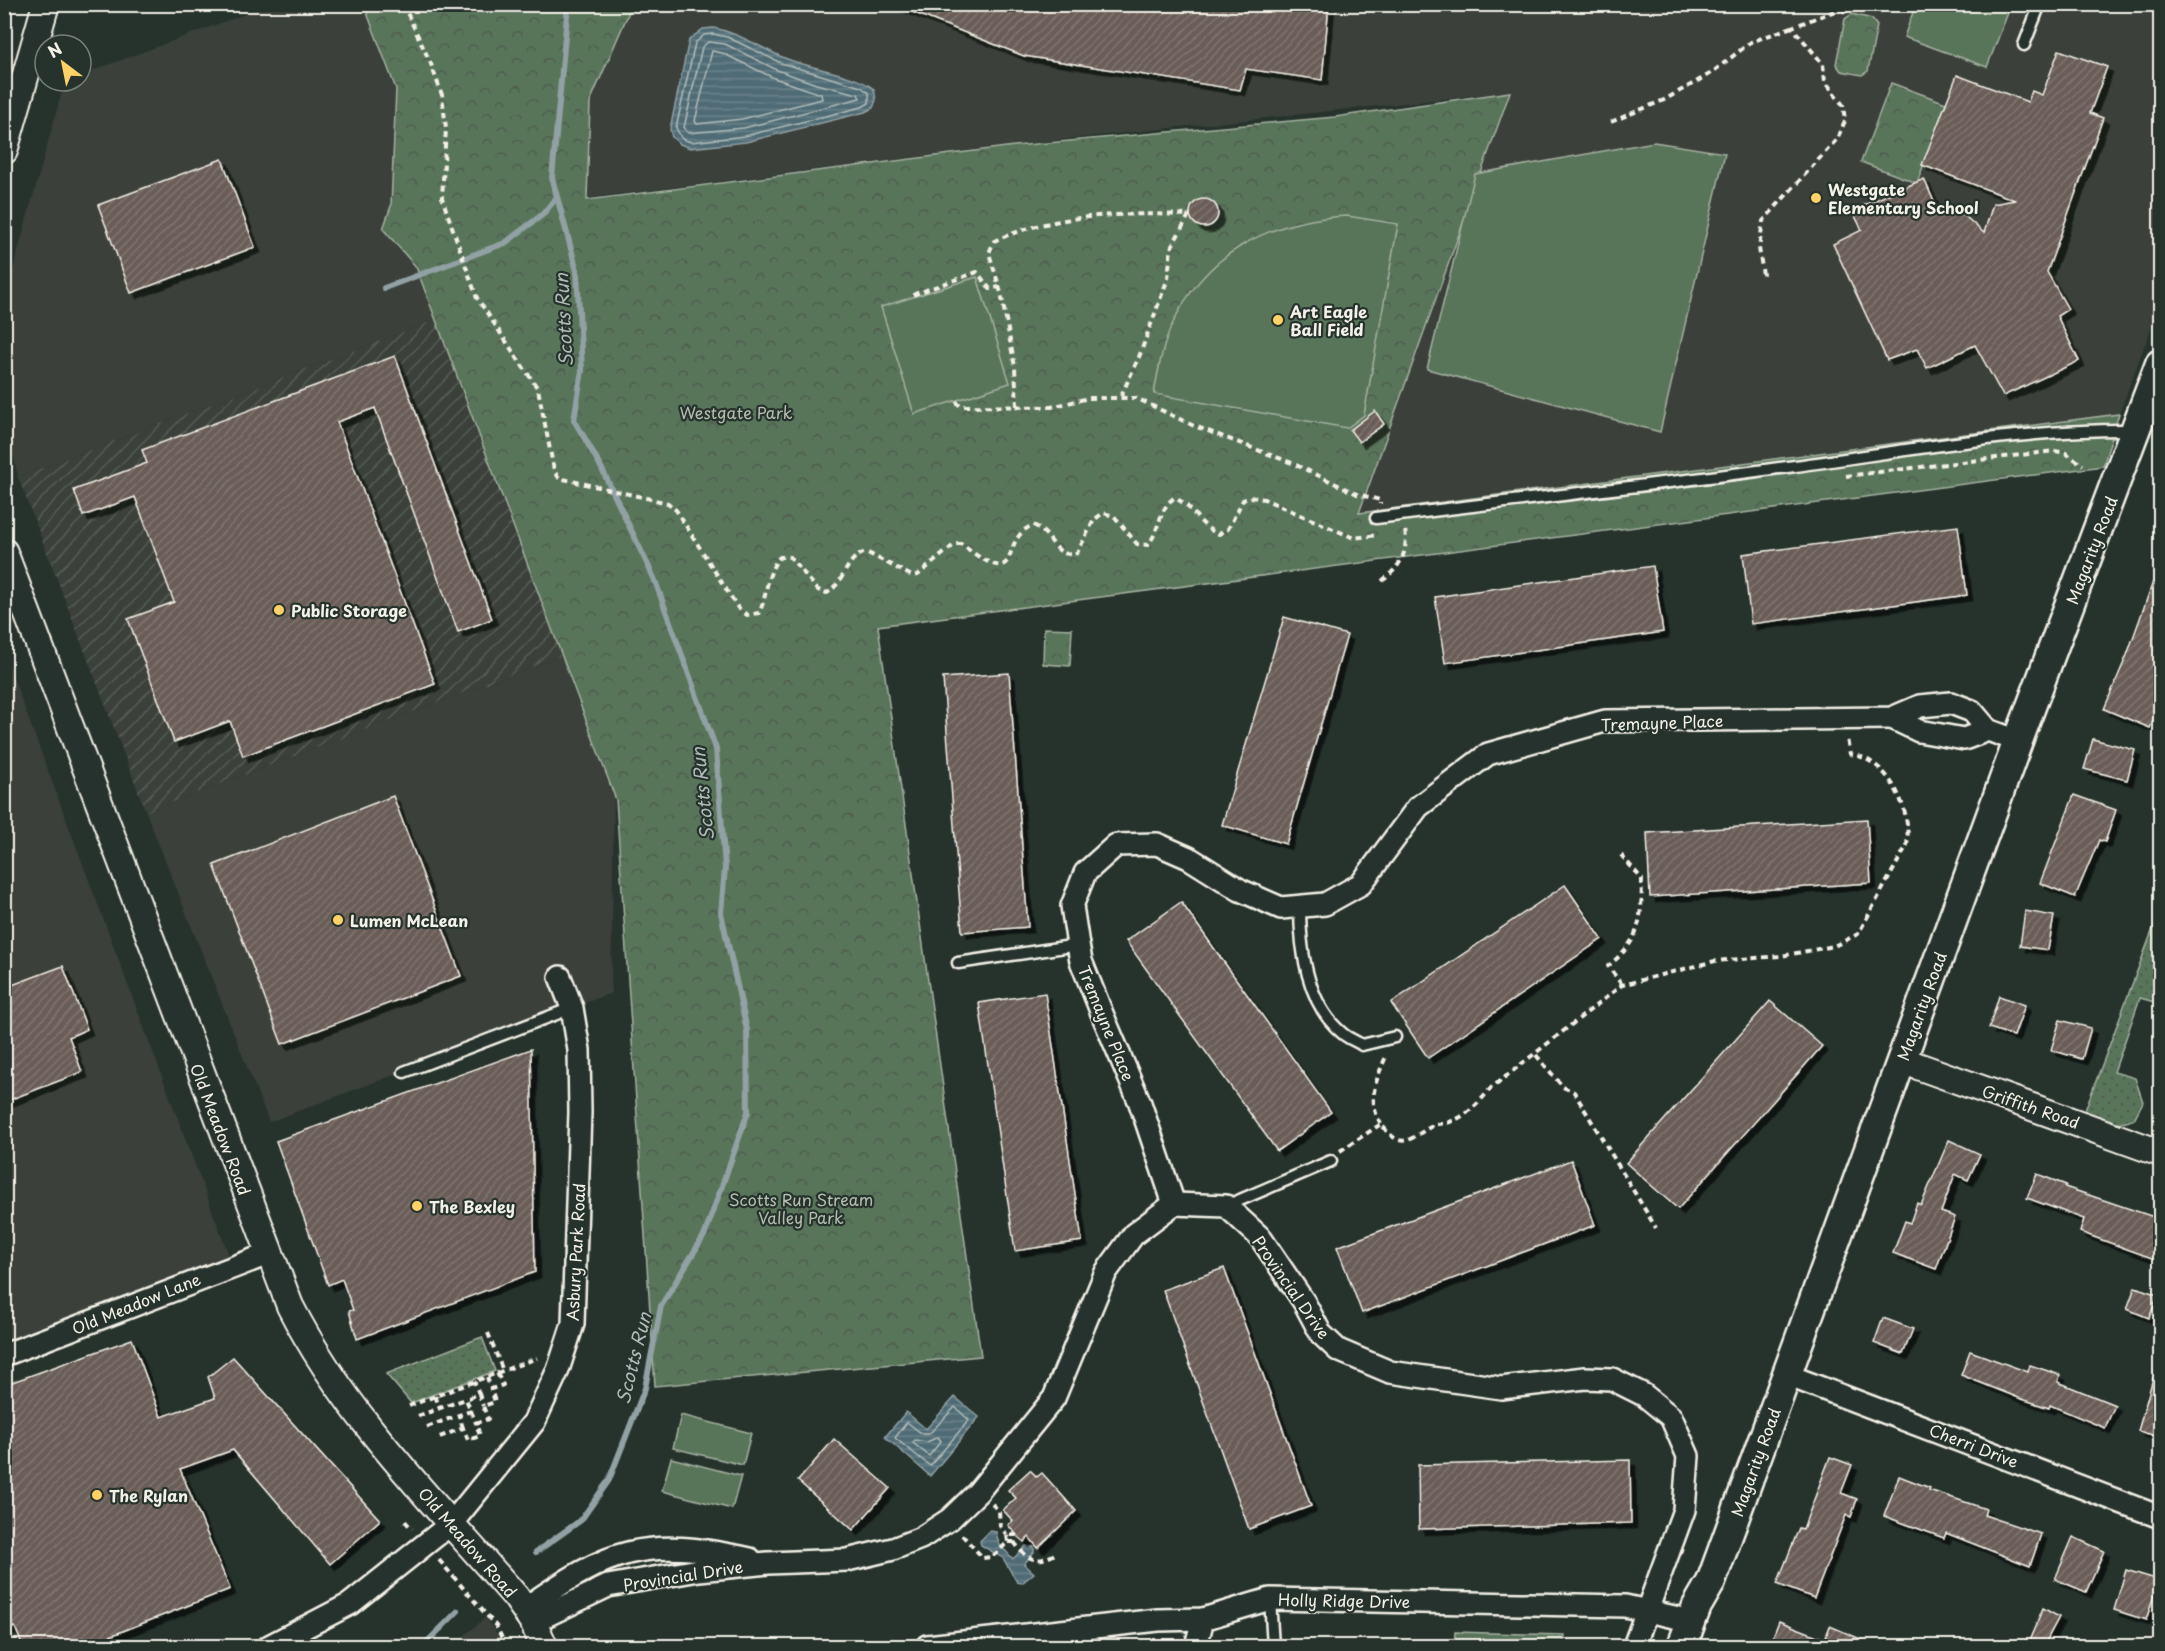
<svg xmlns="http://www.w3.org/2000/svg" width="2165" height="1651" font-family="'Playpen Sans',sans-serif">
<style>
.built{fill:#3a403a}
.industrial{fill:url(#industrial-furrows)}
.grass{fill:url(#grass-dots);stroke:#a6b2a1;stroke-width:1.5}
.park{fill:url(#park-crowns);stroke:#a6b2a1;stroke-width:1.5}
.pitch{fill:#59745a;stroke:#a6b2a1;stroke-width:1.5}
.water{fill:url(#water-rules);stroke:#92a1a4;stroke-width:1.5}
.lines{fill:none;stroke-linecap:round;stroke-linejoin:round}
.shore{stroke:#b2bcba;stroke-width:1.5}
.stream{stroke:#92a1a4;stroke-width:6}
.building{fill:url(#building-hatch);stroke:#f4f1e8;stroke-width:1.5;filter:url(#shadow)}
.service-casing{stroke:#f4f1e8;stroke-width:15}
.minor-casing{stroke:#f4f1e8;stroke-width:26}
.tertiary-casing{stroke:#f4f1e8;stroke-width:30}
.secondary-casing{stroke:#f4f1e8;stroke-width:33}
.path{stroke:#f4f1e8;stroke-width:4;stroke-dasharray:6 4.5;stroke-linecap:butt}
.service{stroke:#26332d;stroke-width:10}
.minor{stroke:#26332d;stroke-width:21}
.tertiary{stroke:#26332d;stroke-width:26}
.secondary{stroke:#26332d;stroke-width:28}
.poi-dot{fill:#ffd166;stroke:#26332d;stroke-width:2}
.labels{text-anchor:middle;dominant-baseline:central;stroke-width:4.5;stroke-linejoin:round;paint-order:stroke}
.poi-label{font-size:16px;font-weight:bold;fill:#f4f1e8;stroke:#26332d;text-anchor:start}
.park-label{font-size:16px;fill:#b6bfaf;stroke:#26332d}
.street-label{font-size:16px;fill:#f4f1e8;stroke:#26332d}
.water-label{font-size:18px;font-style:italic;fill:#b2bcba;stroke:#26332d}
</style>
<defs>
<pattern id="industrial-furrows" width="10" height="10" patternUnits="userSpaceOnUse" patternTransform="scale(1.5)"><rect width="10" height="10" fill="#3a403a"/><path d="M-1 1l2-2M0 10L10 0M9 11l2-2" fill="none" stroke="#575c56"/></pattern>
<pattern id="grass-dots" width="8" height="8" patternUnits="userSpaceOnUse" patternTransform="scale(1.5)"><rect width="8" height="8" fill="#59745a"/><path d="M2 2h.1M6 6h.1" fill="none" stroke="#505c4f" stroke-width="1.8" stroke-linecap="round"/></pattern>
<pattern id="park-crowns" width="20" height="18" patternUnits="userSpaceOnUse" patternTransform="scale(1.5)"><rect width="20" height="18" fill="#59745a"/><path d="M2 6a3 3 0 1 1 6 0M12 15a3 3 0 1 1 6 0" fill="none" stroke="#505c4f"/></pattern>
<pattern id="water-rules" width="6" height="5" patternUnits="userSpaceOnUse" patternTransform="scale(1.5)"><rect width="6" height="5" fill="#506c76"/><path d="M0 2.5h6" fill="none" stroke="#6a818a"/></pattern>
<pattern id="building-hatch" width="6" height="6" patternUnits="userSpaceOnUse" patternTransform="scale(1.5)"><rect width="6" height="6" fill="#6a5d58"/><path d="M-1 1l2-2M0 6l6-6M5 7l2-2" fill="none" stroke="#807570"/></pattern>
<filter id="shadow"><feDropShadow dx="5.5" dy="5.5" stdDeviation="0" flood-color="#0009"/></filter>
</defs>
<rect width="100%" height="100%" fill="#26332d"/>
<filter id="ink" filterUnits="userSpaceOnUse"><feTurbulence type="fractalNoise" baseFrequency=".0167" numOctaves="2"/><feDisplacementMap in="SourceGraphic" scale="12" xChannelSelector="R" yChannelSelector="G"/><feConvolveMatrix kernelMatrix="1 2 1 2 8 2 1 2 1" color-interpolation-filters="sRGB"/></filter>
<g filter="url(#ink)">
<!-- built -->
<g class="built">
<path d="M 269,5 L 413,5 L 436,220 L 381,227 L 414,265 L 435,320 L 18,477 L 5,418 L 5,298 L 65,81 L 81,81 L 81,75 Z"/>
<path d="M 642,5 L 2160,5 L 2160,304 L 2119,414 L 1358,513 L 1509,92 L 1012,145 L 581,199 L 585,103 L 599,35 Z"/>
<path d="M 4,653 L 234,1269 L 4,1356 Z"/>
<path d="M 561,656 L 614,798 L 611,993 L 269,1122 L 146,812 Z"/>
<path d="M 485,1618 L 498,1635 L 503,1646 L 452,1646 Z"/>
</g>
<!-- industrial -->
<path class="industrial" d="M 435,320 L 561,656 L 146,812 L 18,477 Z"/>
<!-- grass -->
<g class="grass">
<path d="M 2160,910 L 2160,996 L 2158,1003 L 2140,998 L 2114,1072 L 2135,1078 L 2143,1102 L 2134,1119 L 2117,1123 L 2084,1113 Z"/>
<path d="M 482,1337 L 495,1371 L 411,1403 L 386,1374 Z"/>
</g>
<!-- park -->
<g class="park">
<path d="M 364,5 L 632,5 L 590,102 L 587,200 L 1014,146 L 1335,117 L 1510,92 L 1359,513 L 2119,414 L 2103,466 L 878,626 L 981,1356 L 655,1386 L 616,800 L 416,267 L 383,229 L 391,206 L 396,89 Z"/>
<path d="M 1852,14 L 1872,19 L 1877,26 L 1868,71 L 1862,75 L 1841,71 L 1836,64 L 1845,19 Z"/>
<path d="M 1891,83 L 1946,103 L 1917,183 L 1861,162 Z"/>
<path d="M 1044,628 L 1072,629 L 1070,666 L 1043,664 Z"/>
</g>
<!-- pitch -->
<g class="pitch">
<path d="M 1916,4 L 2011,5 L 1987,67 L 1904,37 Z"/>
<path d="M 1654,142 L 1725,153 L 1660,432 L 1427,369 L 1475,174 Z"/>
<path d="M 1347,216 L 1398,224 L 1364,415 L 1347,428 L 1154,394 C 1158,371 1162,348 1171,327 C 1204,253 1269,220 1347,216 Z"/>
<path d="M 977,277 L 1010,383 L 914,414 L 881,307 Z"/>
<path d="M 681,1415 L 751,1433 L 743,1465 L 673,1448 Z"/>
<path d="M 671,1458 L 741,1476 L 732,1509 L 662,1491 Z"/>
<path d="M 1455,1632 L 1564,1635 L 1564,1646 L 1454,1646 Z"/>
</g>
<!-- water -->
<g class="water">
<path d="M 713,28 C 739,33 759,47 782,57 C 809,69 854,73 874,89 L 876,100 L 873,108 L 865,112 L 746,142 L 690,148 L 680,144 L 672,137 L 670,129 L 689,40 L 703,29 Z"/>
<path d="M 955,1397 L 979,1417 L 930,1476 L 885,1437 L 906,1412 L 926,1429 Z"/>
<path d="M 990,1531 L 996,1532 L 999,1544 L 1013,1559 L 1026,1546 L 1034,1547 L 1034,1552 L 1024,1564 L 1034,1573 L 1022,1583 L 1017,1582 L 1003,1558 L 981,1545 L 980,1541 Z"/>
</g>
<g class="lines">
<!-- shore -->
<g class="shore">
<path d="M 713,34 L 727,37 L 781,63 L 861,87 L 869,93 L 869,103 L 862,107 L 745,136 L 691,142 L 682,139 L 676,128 L 695,43 L 704,35 Z"/>
<path d="M 708,42 L 725,44 L 777,70 L 816,84 L 858,94 L 860,98 L 744,128 L 688,133 L 684,128 L 702,47 Z"/>
<path d="M 712,51 L 722,53 L 774,78 L 821,94 L 822,99 L 742,119 L 697,124 L 695,121 Z"/>
<path d="M 955,1407 L 969,1420 L 930,1466 L 895,1438 L 907,1422 L 922,1434 L 929,1434 Z"/>
<path d="M 938,1437 L 941,1441 L 929,1456 L 913,1443 L 915,1440 L 927,1442 Z"/>
</g>
<!-- stream -->
<g class="stream">
<path d="M 384,288 L 505,243 L 542,215 L 557,197"/>
<path d="M 536,1552 L 581,1520 L 609,1480 L 645,1388 L 661,1306 L 705,1234 L 748,1112 L 747,1030 L 721,913 L 725,868 L 716,749 L 654,578 L 599,463 L 574,420 L 582,370 L 577,271 L 552,178 L 568,4"/>
<path d="M 423,1646 L 458,1611"/>
</g>
</g>
<!-- building -->
<g class="building">
<path d="M 892,4 L 1329,4 L 1322,80 L 1246,69 L 1240,90 L 1024,56 Z"/>
<path d="M 2059,50 L 2107,67 L 2090,113 L 2103,118 L 2047,272 L 2068,309 L 2057,316 L 2079,361 L 2003,396 L 1975,345 L 1927,368 L 1917,349 L 1887,360 L 1833,244 L 1862,230 L 1852,210 L 1924,179 L 1939,213 L 1958,210 L 1984,233 L 1993,204 L 2015,200 L 1922,165 L 1957,75 L 2028,102 L 2032,91 L 2042,95 Z"/>
<path d="M 222,159 L 255,247 L 131,293 L 98,205 Z"/>
<circle cx="1204" cy="213" r="14"/>
<path d="M 395,356 L 492,619 L 458,632 L 375,408 L 337,422 L 435,684 L 243,756 L 230,721 L 174,742 L 128,619 L 174,602 L 135,497 L 83,516 L 74,490 L 147,463 L 142,450 Z"/>
<path d="M 1375,411 L 1384,424 L 1359,442 L 1350,430 Z"/>
<path d="M 1958,526 L 1967,595 L 1751,624 L 1743,554 Z"/>
<path d="M 2159,565 L 2160,703 L 2150,728 L 2104,709 L 2127,655 Z"/>
<path d="M 1653,566 L 1663,632 L 1445,663 L 1435,597 Z"/>
<path d="M 1284,617 L 1347,635 L 1286,844 L 1222,825 Z"/>
<path d="M 1009,673 L 1028,927 L 962,932 L 943,678 Z"/>
<path d="M 2093,739 L 2135,750 L 2127,780 L 2084,769 Z"/>
<path d="M 2074,795 L 2116,810 L 2105,842 L 2099,840 L 2075,897 L 2040,883 Z"/>
<path d="M 393,796 L 461,976 L 282,1044 L 214,865 Z"/>
<path d="M 1867,819 L 1871,883 L 1650,897 L 1647,833 Z"/>
<path d="M 1565,885 L 1602,939 L 1428,1058 L 1391,1003 Z"/>
<path d="M 1181,902 L 1331,1112 L 1277,1151 L 1126,941 Z"/>
<path d="M 2025,911 L 2054,916 L 2048,950 L 2020,946 Z"/>
<path d="M 63,966 L 87,1029 L 69,1037 L 82,1072 L 4,1102 L 4,988 Z"/>
<path d="M 1045,993 L 1082,1241 L 1015,1251 L 979,1003 Z"/>
<path d="M 1999,996 L 2025,1005 L 2014,1036 L 1989,1028 Z"/>
<path d="M 1770,1001 L 1822,1046 L 1678,1209 L 1626,1163 Z"/>
<path d="M 2060,1020 L 2091,1028 L 2082,1059 L 2051,1050 Z"/>
<path d="M 531,1049 L 535,1272 L 357,1339 L 349,1311 L 353,1310 L 342,1279 L 328,1285 L 276,1141 Z"/>
<path d="M 1949,1140 L 1980,1154 L 1968,1180 L 1955,1174 L 1941,1212 L 1955,1217 L 1936,1269 L 1893,1253 L 1905,1221 L 1910,1223 L 1917,1203 L 1921,1205 Z"/>
<path d="M 1571,1160 L 1595,1225 L 1362,1313 L 1337,1247 Z"/>
<path d="M 2037,1174 L 2066,1185 L 2065,1187 L 2160,1219 L 2160,1261 L 2080,1232 L 2084,1219 L 2027,1198 Z"/>
<path d="M 1224,1268 L 1311,1506 L 1249,1529 L 1163,1290 Z"/>
<path d="M 2135,1287 L 2158,1295 L 2149,1318 L 2127,1309 Z"/>
<path d="M 1883,1318 L 1913,1329 L 1903,1354 L 1874,1343 Z"/>
<path d="M 132,1339 L 161,1417 L 215,1398 L 208,1377 L 233,1357 L 380,1520 L 330,1564 L 233,1450 L 180,1469 L 230,1589 L 100,1640 L 71,1647 L 23,1647 L 15,1627 L 4,1631 L 4,1385 Z"/>
<path d="M 1970,1351 L 2028,1372 L 2030,1365 L 2060,1375 L 2058,1382 L 2115,1405 L 2105,1428 L 2050,1405 L 2049,1408 L 2019,1398 L 1961,1375 Z"/>
<path d="M 2156,1368 L 2160,1369 L 2160,1437 L 2138,1431 Z"/>
<path d="M 834,1439 L 890,1488 L 853,1530 L 798,1481 Z"/>
<path d="M 1830,1457 L 1852,1465 L 1841,1493 L 1857,1499 L 1851,1517 L 1846,1515 L 1814,1598 L 1777,1584 L 1799,1528 L 1803,1529 Z"/>
<path d="M 1630,1460 L 1631,1523 L 1419,1529 L 1418,1465 Z"/>
<path d="M 1030,1470 L 1037,1477 L 1042,1473 L 1076,1511 L 1038,1548 L 1029,1537 L 1024,1542 L 1016,1534 L 1008,1525 L 1013,1521 L 1003,1510 L 1016,1498 L 1008,1490 Z"/>
<path d="M 1899,1476 L 1930,1488 L 1929,1490 L 1986,1509 L 1984,1515 L 2041,1534 L 2030,1566 L 1946,1533 L 1944,1538 L 1884,1516 Z"/>
<path d="M 2073,1537 L 2104,1551 L 2086,1592 L 2055,1579 Z"/>
<path d="M 2126,1570 L 2159,1580 L 2146,1620 L 2114,1610 Z"/>
<path d="M 2043,1608 L 2059,1617 L 2043,1647 L 2039,1647 L 2029,1641 Z"/>
<path d="M 1779,1621 L 1825,1639 L 1830,1626 L 1879,1647 L 1769,1647 Z"/>
</g>
<g class="lines">
<defs>
<g id="service">
<path d="M 2024,45 L 2040,4"/>
<path d="M 1376,518 C 1515,500 1655,485 1795,466 C 1906,451 2020,429 2132,430"/>
<path d="M 1300,906 C 1300,948 1307,1004 1342,1033 C 1347,1038 1356,1041 1362,1045 L 1395,1037"/>
<path d="M 958,963 L 1078,945"/>
<path d="M 404,1072 L 572,1008"/>
<path d="M 1226,1206 L 1331,1161"/>
<path d="M 1270,1599 L 1273,1646"/>
</g>
<g id="minor">
<path d="M 1892,718 L 1919,731 L 1964,739 L 1988,730"/>
<path d="M 1174,1204 L 1140,1103 L 1103,1016 L 1081,961 L 1078,945 L 1072,906 L 1085,873 L 1116,845 L 1157,844 L 1189,858 L 1240,890 L 1281,908 L 1325,904 L 1361,884 L 1418,807 L 1488,754 L 1605,721 L 1892,718 L 1920,706 L 1951,703 L 1972,711 L 1988,730 L 2018,741"/>
<path d="M 4,1355 L 268,1254"/>
<path d="M 1787,1375 L 2160,1517"/>
<path d="M 524,1609 C 611,1548 644,1536 750,1559"/>
<path d="M 533,1622 L 608,1586 L 699,1570 L 768,1563 L 847,1560 L 893,1549 L 921,1538 L 950,1519 L 978,1492 L 1054,1398 L 1106,1272 L 1134,1234 L 1174,1204 L 1226,1206 L 1260,1237 L 1304,1302 L 1321,1334 L 1338,1350 L 1390,1372 L 1501,1388 L 1585,1378 L 1612,1379 L 1644,1395 L 1671,1417 L 1688,1456 L 1684,1510 L 1634,1646"/>
<path d="M 269,1646 L 350,1604 L 452,1523 L 534,1422 L 558,1370 L 573,1324 L 580,1112 L 579,1050 L 572,1008 L 560,977"/>
<path d="M 927,1646 L 1158,1620 L 1203,1619 L 1270,1599 L 1625,1606 L 1692,1621"/>
<path d="M 1196,1646 L 1203,1619"/>
</g>
<g id="tertiary">
<path d="M 4,151 L 46,4"/>
<path d="M 4,552 L 290,1306 C 346,1416 436,1505 516,1597 L 533,1622 L 544,1646"/>
<path d="M 1901,1060 L 2160,1153"/>
</g>
<path id="secondary" d="M 1682,1646 L 1697,1606 L 1711,1582 L 2018,741 L 2160,364"/>
</defs>
<!-- service casing -->
<use href="#service" class="service-casing"/>
<!-- minor casing -->
<use href="#minor" class="minor-casing"/>
<!-- tertiary casing -->
<use href="#tertiary" class="tertiary-casing"/>
<!-- secondary casing -->
<use href="#secondary" class="secondary-casing"/>
<!-- path -->
<g class="path">
<path d="M 403,4 L 431,64 L 442,95 L 446,128 L 442,198 L 477,298 L 538,389 L 554,470 L 559,478 L 668,503 L 676,510 L 738,608 L 747,615 L 759,613 C 768,595 766,571 780,557 L 790,557 L 818,590 L 827,593 C 846,582 845,557 866,552 L 912,576 L 918,575 L 955,544 L 961,544 C 1028,595 995,541 1033,525 C 1052,532 1054,560 1077,553 L 1094,520 L 1103,513 L 1114,516 L 1137,544 L 1148,545 C 1160,530 1159,508 1174,498 C 1194,505 1198,527 1219,534 L 1228,529 L 1243,500 L 1252,497 L 1264,499 L 1354,538 L 1377,535"/>
<path d="M 1843,8 L 1848,17"/>
<path d="M 1611,122 L 1664,100 L 1710,74 L 1751,42 L 1792,27"/>
<path d="M 1763,275 L 1759,248 L 1763,221 L 1837,139 L 1845,121 L 1843,105 L 1825,81 L 1823,64 L 1792,27 L 1854,4"/>
<path d="M 915,296 L 915,294 L 977,272 L 990,289 L 999,287"/>
<path d="M 956,401 L 960,406 L 1051,407 L 1089,398 L 1136,398 L 1192,425 L 1292,463 L 1357,494 L 1380,500 L 1380,504"/>
<path d="M 1017,406 L 1015,367 L 1001,293 L 989,253 L 994,241 C 1056,213 1123,213 1189,215 L 1171,248 L 1168,278 L 1139,357 L 1120,398"/>
<path d="M 1846,476 L 2054,451 L 2066,453 L 2083,465"/>
<path d="M 1382,581 C 1401,566 1408,554 1405,528"/>
<path d="M 1621,855 L 1642,879 C 1641,920 1642,939 1608,966 L 1622,985"/>
<path d="M 1536,1055 L 1563,1087 L 1574,1092 L 1656,1228"/>
<path d="M 1381,1124 C 1366,1099 1377,1078 1387,1054"/>
<path d="M 1340,1151 L 1381,1124 C 1403,1153 1409,1138 1434,1125 C 1440,1123 1447,1124 1452,1121 C 1469,1115 1480,1101 1491,1088 L 1622,985 L 1715,961 L 1781,956 L 1834,946 L 1858,934 L 1907,845 C 1912,808 1888,759 1850,754 L 1847,739"/>
<path d="M 488,1333 L 503,1371"/>
<path d="M 497,1373 L 537,1358"/>
<path d="M 487,1377 L 491,1389"/>
<path d="M 479,1394 L 483,1406"/>
<path d="M 435,1396 L 440,1408"/>
<path d="M 409,1406 L 497,1373 L 503,1385 L 491,1389 L 495,1402 L 483,1406 L 488,1419 L 476,1423 L 480,1436 L 468,1440 L 463,1428 L 437,1438"/>
<path d="M 471,1411 L 476,1423"/>
<path d="M 418,1416 L 466,1399"/>
<path d="M 427,1427 L 459,1415"/>
<path d="M 463,1428 L 459,1415 L 471,1411 L 466,1399 L 479,1394 L 474,1381"/>
<path d="M 992,1504 L 999,1511 L 1000,1526 L 1007,1535"/>
<path d="M 405,1521 L 412,1529"/>
<path d="M 962,1535 L 983,1558 L 992,1557 L 1008,1542 L 1014,1542 L 1015,1535 L 1007,1535 L 1008,1542"/>
<path d="M 1014,1542 C 1027,1559 1035,1565 1055,1554"/>
<path d="M 439,1560 L 496,1626 L 506,1646"/>
</g>
<!-- service -->
<use href="#service" class="service"/>
<!-- minor -->
<use href="#minor" class="minor"/>
<!-- tertiary -->
<use href="#tertiary" class="tertiary"/>
<!-- secondary -->
<use href="#secondary" class="secondary"/>
</g>
</g>
<!-- markers -->
<g class="poi-dot">
<circle cx="1816" cy="198" r="6"/>
<circle cx="1278" cy="320" r="6"/>
<circle cx="279" cy="610" r="6"/>
<circle cx="338" cy="920" r="6"/>
<circle cx="417" cy="1206" r="6"/>
<circle cx="97" cy="1495" r="6"/>
</g>
<g class="labels">
<!-- poi labels -->
<g class="poi-label">
<text x="1828" y="189">Westgate<tspan x="1828" dy="18">Elementary School</tspan></text>
<text x="1290" y="311">Art Eagle<tspan x="1290" dy="18">Ball Field</tspan></text>
<text x="291" y="610">Public Storage</text>
<text x="350" y="920">Lumen McLean</text>
<text x="429" y="1206">The Bexley</text>
<text x="109" y="1495">The Rylan</text>
</g>
<!-- park labels -->
<g class="park-label">
<text x="736" y="412">Westgate Park</text>
<text x="801" y="1199">Scotts Run Stream<tspan x="801" dy="18">Valley Park</tspan></text>
</g>
<!-- street labels -->
<g class="street-label">
<text transform="translate(2091 550) rotate(-69)">Magarity Road</text>
<text transform="translate(1662 722) rotate(-2)">Tremayne Place</text>
<text transform="translate(1921 1006) rotate(-70)">Magarity Road</text>
<text transform="translate(1107 1023) rotate(68)">Tremayne Place</text>
<text transform="translate(2031 1106) rotate(19)">Griffith Road</text>
<text transform="translate(221 1129) rotate(69)">Old Meadow Road</text>
<text transform="translate(575 1252) rotate(-87)">Asbury Park Road</text>
<text transform="translate(1292 1287) rotate(55)">Provincial Drive</text>
<text transform="translate(136 1303) rotate(-22)">Old Meadow Lane</text>
<text transform="translate(1974 1445) rotate(21)">Cherri Drive</text>
<text transform="translate(1755 1462) rotate(-70)">Magarity Road</text>
<text transform="translate(468 1542) rotate(49)">Old Meadow Road</text>
<text transform="translate(683 1575) rotate(-9)">Provincial Drive</text>
<text transform="translate(1344 1600) rotate(1)">Holly Ridge Drive</text>
</g>
<!-- water labels -->
<g class="water-label">
<text transform="translate(563 320) rotate(-93)">Scotts Run</text>
<text transform="translate(702 794) rotate(-96)">Scotts Run</text>
<text transform="translate(633 1358) rotate(-76)">Scotts Run</text>
</g>
</g>
<!-- margin -->
<rect width="2165" height="1651" fill="none" stroke="#26332d" stroke-width="24"/>
<rect x="12" y="12" width="2141" height="1627" fill="none" stroke="#f4f1e8" stroke-width="2" filter="url(#ink)"/>
<!-- north arrow -->
<g transform="translate(63 63) rotate(328)"><circle r="28" fill="#26332d" stroke="#787f78" stroke-width="1.5"/>
<path d="M0-4.5L10 22L0 15L-10 22Z" fill="#ffd166"/>
<text y="-9" font-size="16" font-weight="bold" text-anchor="middle" fill="#f4f1e8">N</text>
</g>
</svg>
